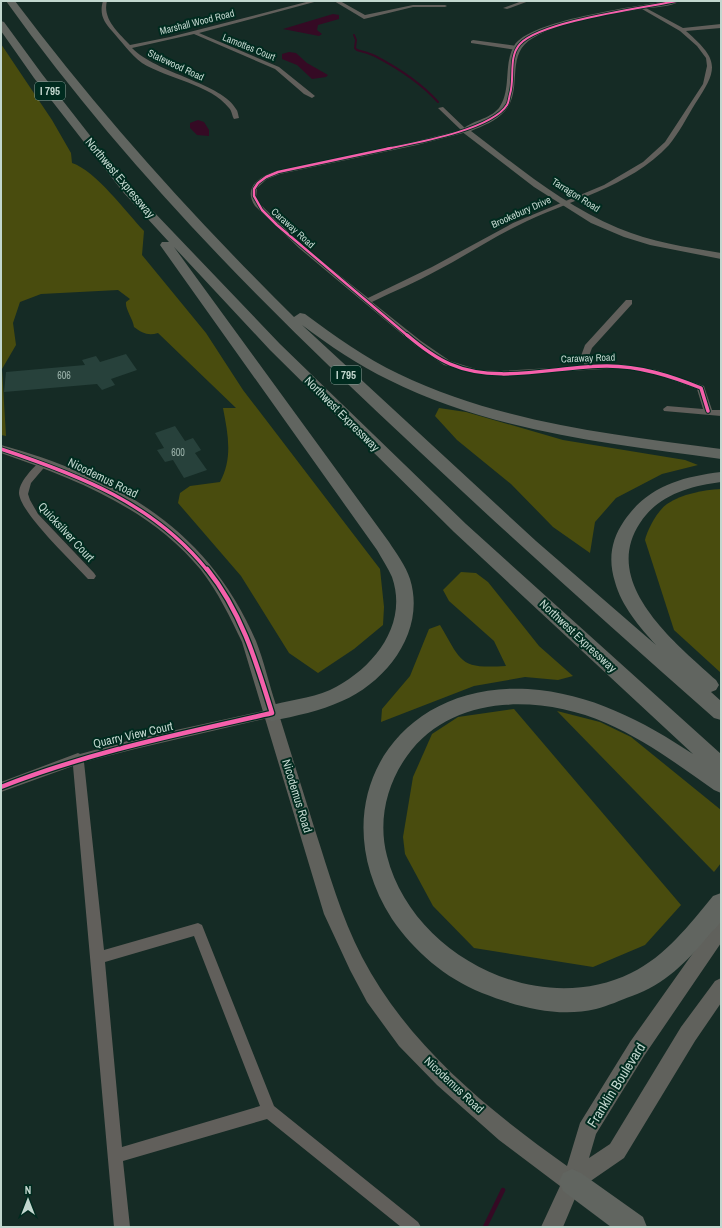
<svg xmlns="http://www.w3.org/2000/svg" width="722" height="1228" font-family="'Archivo Narrow',sans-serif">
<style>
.green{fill:#494c0e}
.water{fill:#350a24}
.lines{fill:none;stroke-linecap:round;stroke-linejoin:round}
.stream-far1{stroke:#350a24;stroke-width:2}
.stream{stroke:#350a24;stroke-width:4.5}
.building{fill:#27413b}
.street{fill:#615f5b;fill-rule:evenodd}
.secondary{fill:#60615c;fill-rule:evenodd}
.highway{fill:#616560;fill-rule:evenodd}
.cycleway-far3-casing{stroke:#002b1f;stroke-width:3.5}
.cycleway-far2-casing{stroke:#002b1f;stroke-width:4}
.cycleway-far1-casing{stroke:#002b1f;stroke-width:5.5}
.cycleway-casing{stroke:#002b1f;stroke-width:7}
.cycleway-far3{stroke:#f560ab;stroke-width:2}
.cycleway-far2{stroke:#f560ab;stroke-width:2.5}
.cycleway-far1{stroke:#f560ab;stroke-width:3.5}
.cycleway{stroke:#f560ab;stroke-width:4.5}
.labels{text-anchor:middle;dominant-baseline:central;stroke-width:4;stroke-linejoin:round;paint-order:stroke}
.far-street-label{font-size:10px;fill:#c2d7cf;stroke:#002b1f}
.number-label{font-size:10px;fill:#9bb2aa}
.shield{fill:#002b1f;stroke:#88a39a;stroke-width:1}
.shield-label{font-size:11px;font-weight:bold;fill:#c2d7cf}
.street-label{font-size:12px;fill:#c2d7cf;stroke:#002b1f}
.near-street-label{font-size:14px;fill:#c2d7cf;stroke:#002b1f}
</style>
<rect width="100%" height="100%" fill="#152b25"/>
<!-- green -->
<g class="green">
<path d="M 1,44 L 52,120 L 71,153 L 72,163 C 96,171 126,212 144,231 L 142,255 L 206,333 L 243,390 L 380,569 L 384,607 L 383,625 L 354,649 L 318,673 L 289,653 L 241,576 L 178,503 L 180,493 L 190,486 L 220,482 C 233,458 228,434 223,408 L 236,408 L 158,333 C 148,336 142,333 134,327 C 133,319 125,309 126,302 L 130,299 L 118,290 L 41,294 L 20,302 L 13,323 L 16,345 L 2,369 L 6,436 L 1,435 Z"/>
<path d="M 439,408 L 466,412 L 563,440 L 685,460 L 698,465 L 662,474 L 616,498 L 595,522 L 590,553 L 553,527 L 511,484 L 457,440 L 435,416 Z"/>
<path d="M 721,489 L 721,673 L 674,630 L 645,540 C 647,530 658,510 667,504 C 682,494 703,490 721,489 Z"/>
<path d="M 461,572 L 476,573 L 488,582 L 539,646 L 573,676 L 558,680 L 525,677 L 474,686 L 381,722 L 382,709 L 410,676 L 429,629 L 440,625 C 462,662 459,669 506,666 L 494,641 L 449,601 L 443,590 Z"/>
<path d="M 514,709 L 681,905 L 645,945 L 593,967 L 474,948 L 433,906 L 405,854 L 403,837 L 413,777 L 432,734 L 458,717 Z"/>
<path d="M 557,711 L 600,722 L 631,737 L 721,810 L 721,863 L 714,872 Z"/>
</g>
<!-- water -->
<g class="water">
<path d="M 333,14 L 339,15 L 339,19 L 318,25 L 317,30 L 322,34 L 319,36 L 283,29 Z"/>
<path d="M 289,52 L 296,53 L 307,63 L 328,75 L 326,77 L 312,79 L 297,65 L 282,59 L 282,54 Z"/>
<path d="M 198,120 L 204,122 L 209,130 L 209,136 L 197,135 L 190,128 L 190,123 Z"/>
</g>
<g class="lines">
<!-- stream-far1 -->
<path class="stream-far1" d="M 354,35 L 356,40 L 355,48 L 357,50 C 363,52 369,53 375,56 C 398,68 420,82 438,102"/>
<!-- stream -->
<path class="stream" d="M 485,1227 L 503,1190"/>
</g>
<!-- building -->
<g class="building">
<path d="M 126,354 L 137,370 L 111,379 L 115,385 L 102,390 L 97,384 L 4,392 L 6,372 L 85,365 L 82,360 L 96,356 L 100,362 Z"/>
<path d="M 175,426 L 185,441 L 193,438 L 201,450 L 195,453 L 207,470 L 184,478 L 173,460 L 165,462 L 157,450 L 164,448 L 155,433 Z"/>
</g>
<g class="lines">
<!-- street -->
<g class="street">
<path d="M 103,1 L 107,1 C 102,19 119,33 130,45 L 170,37 L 310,1 L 318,1 L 199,33 L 279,67 L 315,96 L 312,98 L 304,94 L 275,69 L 194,34 L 132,48 C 156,73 223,84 236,109 C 238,111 238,115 239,118 L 234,119 C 232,116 232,111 229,108 C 210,84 168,79 142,63 C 130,54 122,42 112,31 C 104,22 99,14 103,1 Z"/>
<path d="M 334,1 L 340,1 L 365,15 L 413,5 L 445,5 L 447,6 L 445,7 L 413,7 L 364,19 Z"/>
<path d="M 522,1 L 529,1 L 507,9 L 503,8 Z"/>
<path d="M 644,7 L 683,28 L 721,24 L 721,28 L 686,31 C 719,60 719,68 695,104 C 687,117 679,133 669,145 C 629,188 568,200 517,226 C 490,239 465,256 438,270 C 417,282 394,291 372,302 L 421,341 L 450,361 L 479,370 L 500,371 L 585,366 L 581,356 L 585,345 L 626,300 L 632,300 L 632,304 L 592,348 L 589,356 L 592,365 L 621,364 L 657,370 L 704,386 L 712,410 L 721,410 L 721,416 L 664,411 L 663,409 L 667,406 L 703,409 L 697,389 L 655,374 L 621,368 L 500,375 L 479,374 L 444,365 L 415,345 L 299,248 L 255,206 C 243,188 258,177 276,171 L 417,141 L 461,130 L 438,108 L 443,107 L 467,130 L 467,132 L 417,145 L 280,174 L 267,179 L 257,188 L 256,198 L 260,204 L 303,246 L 368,298 L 432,267 L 513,223 L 604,185 L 643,162 L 665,142 L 703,84 L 707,66 L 706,58 L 697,46 L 680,31 L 642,9 Z"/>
<path d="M 473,40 L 517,46 L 520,48 L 517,50 L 471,43 L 471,41 Z"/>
<path d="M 44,460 L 48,463 L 31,483 L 28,494 L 30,500 L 38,514 L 94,573 L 96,576 L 94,579 L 88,579 C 73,562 20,513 19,493 C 19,486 24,479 28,474 C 32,469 38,462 44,460 Z"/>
<path d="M 272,709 L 276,710 L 277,713 L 276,716 L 272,717 L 135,749 L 84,762 L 104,950 L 198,923 L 202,925 L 274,1106 L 418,1222 L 421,1227 L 401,1227 L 267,1119 L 123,1161 L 130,1227 L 114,1227 L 73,766 L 1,792 L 1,782 L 78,753 L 80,754 L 135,739 ZM 194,936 L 260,1106 L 122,1147 L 105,962 Z"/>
</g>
<!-- secondary -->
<g class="secondary">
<path d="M 666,1 L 680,1 C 672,7 653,7 642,9 C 608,15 563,20 533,38 C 504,54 524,89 505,111 C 496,121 483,126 471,131 C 518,167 563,205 618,228 C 651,242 686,247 721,253 L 721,259 L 650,245 L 624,237 L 591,223 L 534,187 L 461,131 C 471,120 489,120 499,108 C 512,90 503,65 514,46 C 529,20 635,7 666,1 Z"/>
<path d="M 1,445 C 116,477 207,527 256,641 C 264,661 269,684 276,705 C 289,747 302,788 315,830 C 329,873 341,916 362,957 C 408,1045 487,1109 567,1166 L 580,1123 L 630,1042 L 715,922 L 721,920 L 721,943 L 644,1056 L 596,1134 L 589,1158 L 610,1144 L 681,1027 L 715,981 L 721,978 L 721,1003 L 695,1041 L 624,1158 L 579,1189 L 563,1227 L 541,1227 L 560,1186 L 499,1140 L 437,1085 L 399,1046 L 367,1002 L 350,970 L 324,914 L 242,642 C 230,617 218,592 201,570 C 150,508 75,479 1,453 Z"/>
</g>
<!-- highway -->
<g class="highway">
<path d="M 6,1 L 15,1 C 100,114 193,217 294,317 L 300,313 L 305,314 C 335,336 365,358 399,374 C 499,422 612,435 721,449 L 721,459 C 609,444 491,431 389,380 C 358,365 330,346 302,325 L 536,541 L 656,645 C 640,628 621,605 615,582 C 608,560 611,540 624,521 C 648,486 681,477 721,472 L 721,482 C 690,486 658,495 640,523 C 600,583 675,643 716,680 L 719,685 L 716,690 L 711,692 L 721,701 L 721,720 L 714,718 C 615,631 517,543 420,452 C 270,313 125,168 6,1 Z"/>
<path d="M 1,21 L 4,22 L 42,74 L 131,188 L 280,344 L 466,524 L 721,754 L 721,793 L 714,790 C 680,766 645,740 606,723 C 541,695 452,693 407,756 C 386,785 378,822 387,856 C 412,955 537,1019 631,973 C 666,956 689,925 713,896 L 721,893 C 721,900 722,914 721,921 C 719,926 712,931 709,935 C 688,961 664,985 632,996 C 621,1000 608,1006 596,1009 C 558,1018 518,1007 482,993 C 445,978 414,951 392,919 C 319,805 394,681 528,689 C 590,693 643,721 693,754 L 454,532 L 270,350 L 174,247 L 389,542 C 396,553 406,566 410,579 C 426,630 388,681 342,701 C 320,711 296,716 272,721 L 265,719 L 262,713 L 265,707 C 286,700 310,699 330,690 C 372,670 409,626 392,577 C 388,568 382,559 377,550 L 160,245 L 162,242 L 169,242 L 123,192 L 34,78 L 1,31 Z"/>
<path d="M 572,1169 L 581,1173 L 643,1217 L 647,1227 L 611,1227 L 563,1191 L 559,1182 L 563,1173 Z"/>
</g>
<defs>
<path id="cycleway-far3" d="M 386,149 C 415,143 491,130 507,105 C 509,102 509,97 510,94 C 515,78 508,57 520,44 C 541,21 643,8 677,1"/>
<path id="cycleway-far2" d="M 391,148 L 278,172 L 266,177 L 258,183 L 254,189 L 254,196 L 262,210 L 277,225 L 408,336"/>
<g id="cycleway-far1">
<path d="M 407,335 C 420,346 434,357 450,364 C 498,385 556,366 607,366 C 640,366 671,376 701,388 L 708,411"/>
<path d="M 1,449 C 79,475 154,504 207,570"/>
</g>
<path id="cycleway" d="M 1,787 C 89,752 180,734 272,713 C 256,661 241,611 207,569"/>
</defs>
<!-- cycleway-far3 casing -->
<use href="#cycleway-far3" class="cycleway-far3-casing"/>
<!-- cycleway-far2 casing -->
<use href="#cycleway-far2" class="cycleway-far2-casing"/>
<!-- cycleway-far1 casing -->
<use href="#cycleway-far1" class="cycleway-far1-casing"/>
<!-- cycleway casing -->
<use href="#cycleway" class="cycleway-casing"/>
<!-- cycleway-far3 -->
<use href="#cycleway-far3" class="cycleway-far3"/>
<!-- cycleway-far2 -->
<use href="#cycleway-far2" class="cycleway-far2"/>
<!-- cycleway-far1 -->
<use href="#cycleway-far1" class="cycleway-far1"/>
<!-- cycleway -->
<use href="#cycleway" class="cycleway"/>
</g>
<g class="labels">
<!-- far-street labels -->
<g class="far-street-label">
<text transform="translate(197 22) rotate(-14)">Marshall Wood Road</text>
<text transform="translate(249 47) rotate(22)">Lamottes Court</text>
<text transform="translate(176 65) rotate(25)">Statewood Road</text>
<text transform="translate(576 195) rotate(32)">Tarragon Road</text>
<text transform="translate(521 212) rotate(-24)">Brookebury Drive</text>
<text transform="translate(293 228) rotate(42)">Caraway Road</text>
<text transform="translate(588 358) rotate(-2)">Caraway Road</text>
</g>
<!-- number labels -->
<g class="number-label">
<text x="64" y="375">606</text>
<text x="178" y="452">600</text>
</g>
<!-- shield labels -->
<g class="shield">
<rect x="35" y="82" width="30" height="18" rx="3"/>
<rect x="331" y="366" width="30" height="18" rx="3"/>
</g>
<g class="shield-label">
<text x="50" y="91">I 795</text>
<text x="346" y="375">I 795</text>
</g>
<!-- street labels -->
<g class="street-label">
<text transform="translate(120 178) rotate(50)">Northwest Expressway</text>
<text transform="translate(342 414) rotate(45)">Northwest Expressway</text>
<text transform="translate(103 478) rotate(26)">Nicodemus Road</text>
<text transform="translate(66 532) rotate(47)">Quicksilver Court</text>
<text transform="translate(578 636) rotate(43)">Northwest Expressway</text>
<text transform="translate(133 735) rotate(-13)">Quarry View Court</text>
<text transform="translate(297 796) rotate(73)">Nicodemus Road</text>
<text transform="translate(454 1085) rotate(43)">Nicodemus Road</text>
</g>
<!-- near-street labels -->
<g class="near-street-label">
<text transform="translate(616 1085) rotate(-58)">Franklin Boulevard</text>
</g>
</g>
<!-- border -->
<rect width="722" height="1228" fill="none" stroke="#c2d7cf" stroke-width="4"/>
<!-- north arrow -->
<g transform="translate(28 1200)" stroke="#002b1f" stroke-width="3" paint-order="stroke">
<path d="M0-3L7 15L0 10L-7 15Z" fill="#c2d7cf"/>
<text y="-6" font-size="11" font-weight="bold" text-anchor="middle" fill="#c2d7cf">N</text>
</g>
</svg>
